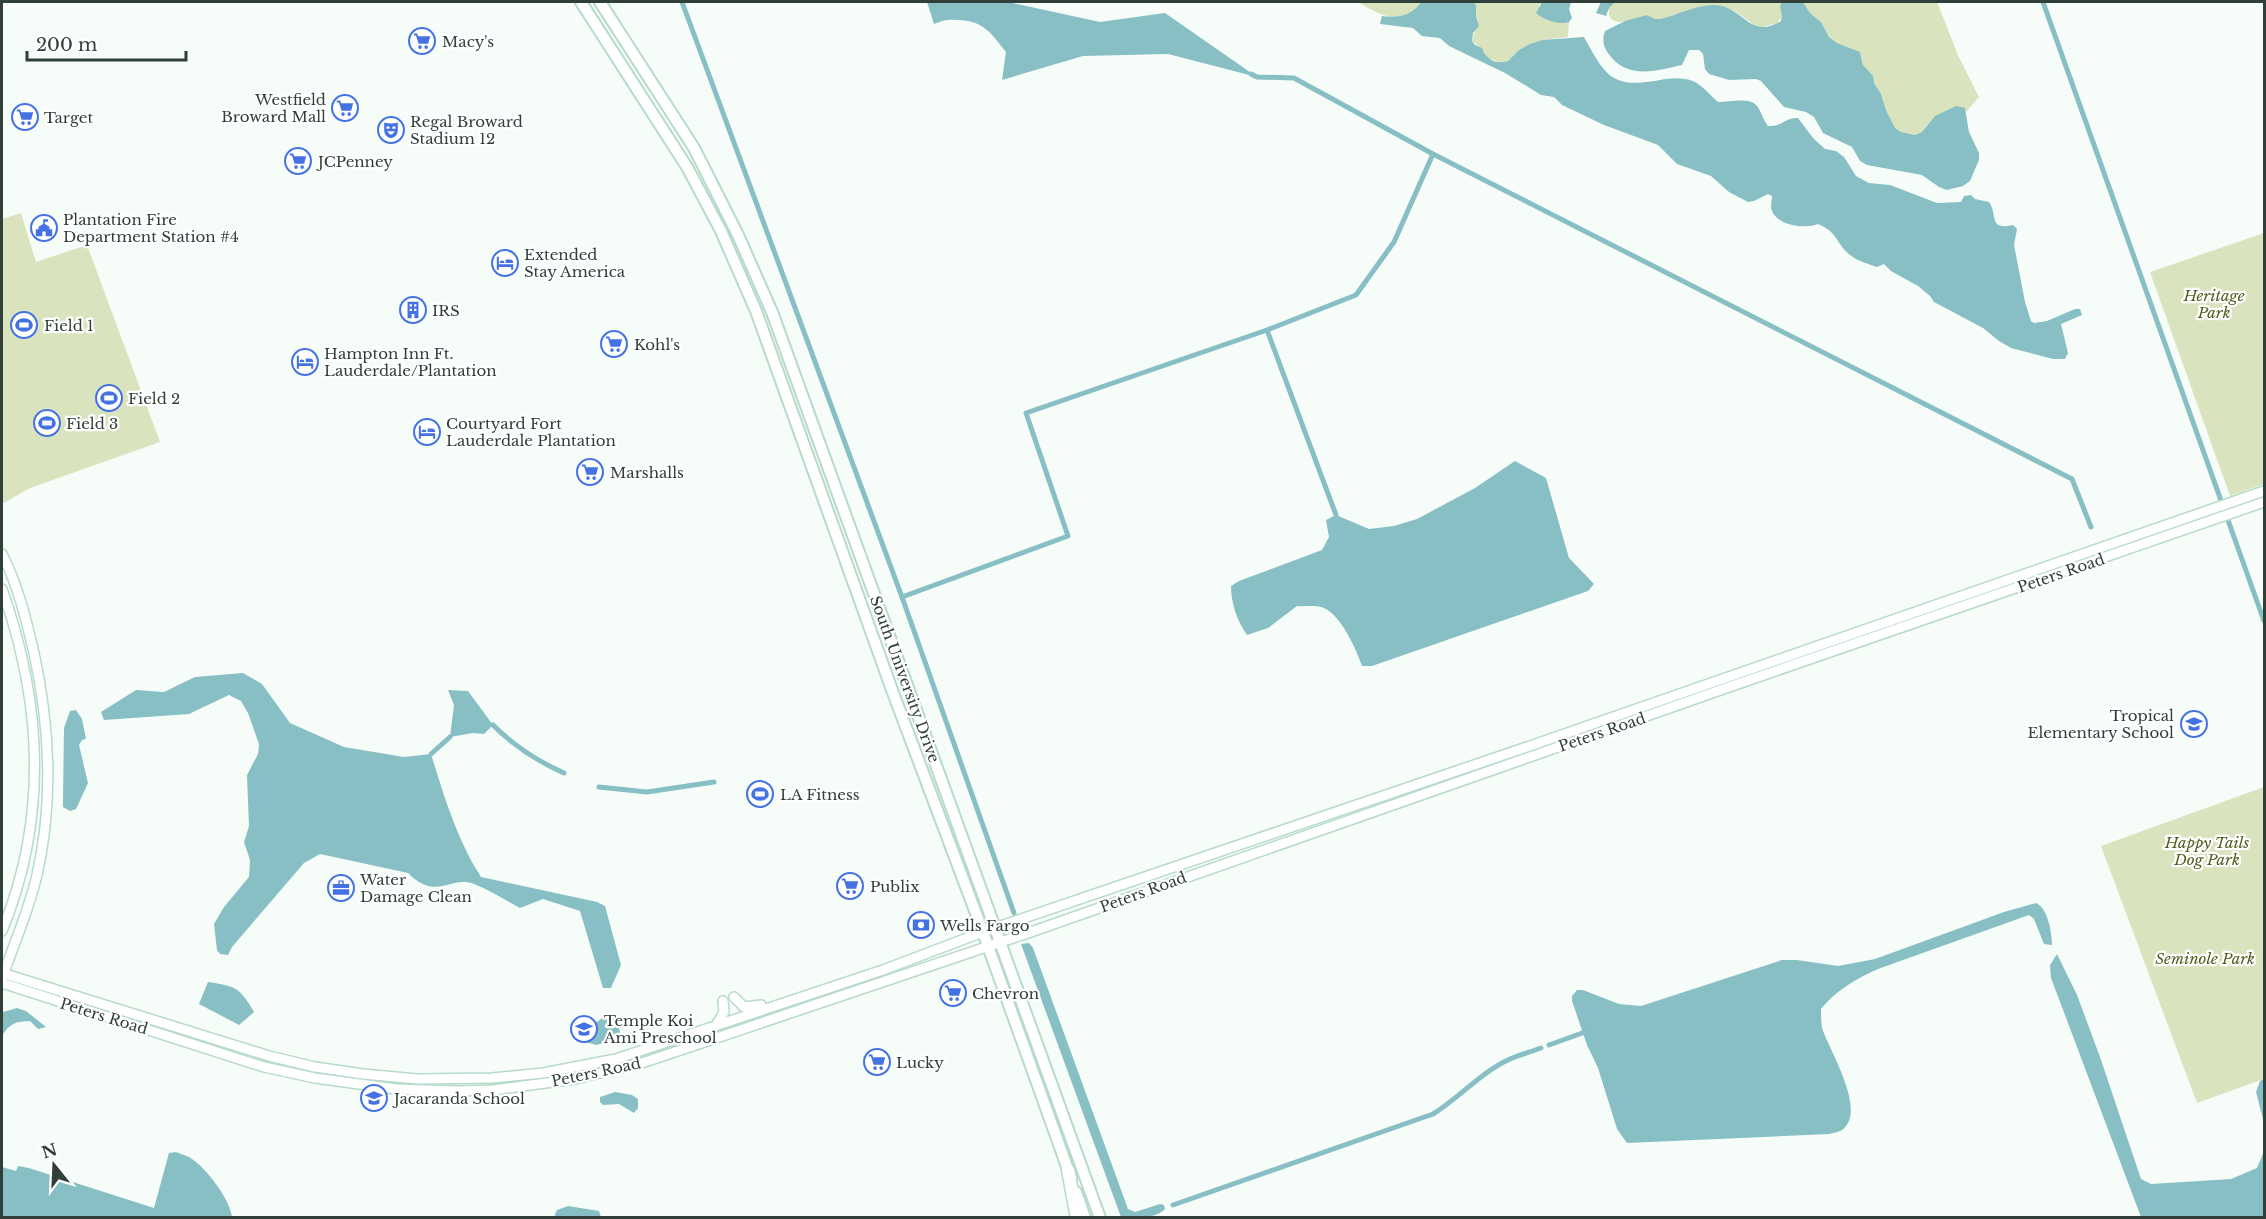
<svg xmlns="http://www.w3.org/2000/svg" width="2266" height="1219" font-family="'Libre Baskerville',serif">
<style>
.green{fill:#d9e4bf}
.water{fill:#87bfc4}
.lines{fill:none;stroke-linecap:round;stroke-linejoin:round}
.canal{stroke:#87bfc4;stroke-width:5}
.secondary-casing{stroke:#b6dbc7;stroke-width:12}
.primary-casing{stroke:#b6dbc7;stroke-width:14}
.highway-casing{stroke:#b6dbc7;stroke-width:15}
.secondary{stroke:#fff;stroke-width:9}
.primary{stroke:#fff;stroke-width:10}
.highway{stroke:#fff;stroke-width:12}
.labels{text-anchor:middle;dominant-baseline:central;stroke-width:4.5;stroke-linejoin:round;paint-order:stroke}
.poi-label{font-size:15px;fill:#303f37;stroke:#fff;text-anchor:start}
.park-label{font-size:15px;font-style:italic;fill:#4f5c1c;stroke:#fff}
.street-label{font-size:15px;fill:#303f37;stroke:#fff}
</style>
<rect width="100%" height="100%" fill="#f6fdf9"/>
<!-- green -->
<g class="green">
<path d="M 1358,2 L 1421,2 C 1405,30 1378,14 1358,2 Z"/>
<path d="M 1473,2 L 1542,2 L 1539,5 L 1540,17 L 1565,23 L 1569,22 L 1568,37 L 1542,40 L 1519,50 L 1508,61 L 1502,63 L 1487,58 L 1484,51 L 1472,41 L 1478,21 L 1476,16 L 1476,5 Z"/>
<path d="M 1615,2 L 1782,2 L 1780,6 L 1783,16 L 1777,23 L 1759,28 L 1733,10 L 1707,6 L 1660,19 L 1655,20 L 1647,15 C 1633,19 1606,32 1609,7 Z"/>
<path d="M 1803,2 L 1937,2 L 1958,55 L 1979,97 L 1966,112 L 1965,108 L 1935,116 L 1922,132 L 1915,135 L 1901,132 L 1895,128 L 1886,110 L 1881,94 L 1863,65 L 1862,58 L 1850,48 L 1837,43 L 1829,37 L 1821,22 L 1810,13 Z"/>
<path d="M 21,213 L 36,262 L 87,245 L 160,442 L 30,488 L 2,504 L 2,219 Z"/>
<path d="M 2264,233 L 2264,484 L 2230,496 L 2150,272 Z"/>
<path d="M 2264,787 L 2264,1079 L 2197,1103 L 2101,846 Z"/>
</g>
<!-- water -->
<g class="water">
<path d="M 927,2 L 1008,2 L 1100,22 L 1165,13 L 1257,77 L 1168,54 L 1083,56 L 1002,80 L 1006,52 C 990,32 984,21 957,20 C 948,19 943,20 934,24 Z"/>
<path d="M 1421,2 L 1473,2 L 1476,5 L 1476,16 L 1479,26 L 1473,33 L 1472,41 L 1475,45 L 1482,48 C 1486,59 1495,65 1508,61 L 1519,50 L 1530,44 L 1542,40 L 1584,37 C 1606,77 1612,89 1660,80 C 1670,78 1683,77 1693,81 C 1702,85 1711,96 1718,102 C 1729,102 1749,97 1756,105 C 1761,110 1763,120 1768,126 C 1782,127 1785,117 1798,118 L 1813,138 L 1825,149 L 1836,151 L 1844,157 L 1856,176 L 1869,183 L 1890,185 L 1937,203 L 1961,202 L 1964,196 L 1971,195 L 1975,199 L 1989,202 C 1998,214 1988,231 2013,225 L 2017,229 L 2014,245 L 2025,302 L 2031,321 L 2034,323 L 2047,321 L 2075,309 L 2080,309 L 2082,315 L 2061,324 L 2068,353 L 2065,359 L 2053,359 L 2011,348 L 1999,341 L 1983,328 L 1934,302 L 1930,296 L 1918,286 L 1891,271 L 1884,264 L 1877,267 C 1869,264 1860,262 1853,257 C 1836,246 1839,232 1818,224 C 1806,229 1778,226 1772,211 C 1770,207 1772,201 1772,196 L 1768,194 L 1754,201 L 1748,202 L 1729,192 L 1711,176 L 1677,164 L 1658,145 L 1604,125 L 1562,105 L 1554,97 L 1541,95 L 1505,73 L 1449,46 L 1440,38 L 1422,36 L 1413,28 L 1380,24 L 1382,16 C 1398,18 1412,16 1421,2 Z"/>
<path d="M 1542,2 L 1571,2 L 1569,9 L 1572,18 L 1569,22 C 1560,25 1543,20 1536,13 Z"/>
<path d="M 1601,2 L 1615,2 L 1609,8 L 1606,16 L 1596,13 Z"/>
<path d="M 1782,2 L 1803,2 L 1810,13 L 1821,22 L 1829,37 L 1837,43 L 1860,52 L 1863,65 L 1873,76 L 1874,83 L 1881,94 L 1886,110 L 1895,128 L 1901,132 L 1915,135 L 1922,132 L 1935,116 L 1956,106 L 1965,108 L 1969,132 L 1979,153 L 1979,160 L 1970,181 L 1963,186 L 1947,190 L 1939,187 L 1922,175 L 1867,165 L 1860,161 L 1852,147 L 1823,133 L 1814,117 L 1806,112 L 1784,107 L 1761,81 L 1756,79 L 1729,80 L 1709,74 L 1705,69 L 1703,54 L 1699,50 L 1689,50 L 1682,65 C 1656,71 1626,80 1608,53 C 1603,46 1602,39 1605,31 L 1625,21 L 1647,15 L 1655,19 L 1660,19 C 1678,15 1695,5 1714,5 C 1743,5 1749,41 1781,21 L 1782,16 L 1780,6 Z"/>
<path d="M 1515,461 L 1546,478 L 1569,558 L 1594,584 L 1588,591 L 1372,666 L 1362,666 C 1356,649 1340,612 1321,607 C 1314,605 1304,607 1297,606 L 1268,628 L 1247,635 C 1237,621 1231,603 1231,586 L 1239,581 L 1322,550 L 1329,537 L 1326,520 L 1336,515 L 1369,529 L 1394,526 L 1417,519 L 1475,488 Z"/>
<path d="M 243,673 L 262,684 L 290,723 L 344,747 L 404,757 L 431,754 C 444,796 457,840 481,877 L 597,902 L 605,906 L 621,965 L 611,988 L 603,988 L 580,911 L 543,899 L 520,908 C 505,900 490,890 474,884 C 450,875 437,902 408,873 L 320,854 L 304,863 L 232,947 L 228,955 L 220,954 L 217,950 L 214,924 L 224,907 L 249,877 L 250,860 L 244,842 L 249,826 L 247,775 L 258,754 L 259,744 L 248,713 L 241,701 L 229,695 L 189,714 L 104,720 L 101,712 L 136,690 L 164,692 L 195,677 Z"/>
<path d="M 448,690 L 468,691 L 493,725 L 484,734 L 473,733 L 450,737 L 454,705 Z"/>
<path d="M 76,710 L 82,719 L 86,739 L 82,740 L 79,745 L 88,783 L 76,809 L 70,811 L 63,807 L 63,801 L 64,728 L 70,711 Z"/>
<path d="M 2036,903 C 2048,908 2052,933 2052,945 L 2044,944 L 2034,919 L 2029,915 L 1878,969 C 1856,979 1836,990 1821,1009 C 1821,1015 1821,1022 1822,1028 C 1829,1050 1868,1111 1842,1130 C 1839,1132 1833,1133 1829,1134 L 1627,1143 L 1617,1129 L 1598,1068 L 1587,1045 L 1572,1001 L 1572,996 L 1577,990 L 1583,990 L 1619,1004 L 1641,1006 L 1782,960 L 1797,960 L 1838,966 L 1875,959 L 2004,912 Z"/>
<path d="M 1029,943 L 1033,948 L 1128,1209 L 1135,1212 L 1160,1204 L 1164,1205 L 1165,1209 C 1156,1219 1135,1218 1121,1217 L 1021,944 Z"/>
<path d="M 2057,954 L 2077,995 L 2100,1057 L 2141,1179 L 2151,1184 L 2231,1179 L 2257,1168 L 2264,1151 L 2264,1217 L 2141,1217 L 2051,978 L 2050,965 Z"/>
<path d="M 208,982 C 236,986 240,988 254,1012 L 239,1025 L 199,1004 Z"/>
<path d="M 17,1008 L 26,1011 L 46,1027 L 38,1029 L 30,1021 C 16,1021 9,1024 2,1036 L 3,1012 Z"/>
<path d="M 612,1015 L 616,1018 L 620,1032 L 617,1038 L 597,1045 L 580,1041 L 578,1035 L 601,1019 L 603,1016 Z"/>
<path d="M 2264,1079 L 2264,1123 L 2256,1092 L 2260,1081 Z"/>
<path d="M 615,1092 L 632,1095 L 638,1099 L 638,1108 L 634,1113 L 619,1104 L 603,1105 L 600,1102 L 600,1097 Z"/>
<path d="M 176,1152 C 180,1154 185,1155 189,1157 C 205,1166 230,1199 232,1217 L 2,1217 L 2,1167 L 16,1171 L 18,1166 L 29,1168 L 154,1208 L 169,1153 Z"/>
<path d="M 568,1206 L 599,1211 L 601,1217 L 554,1217 L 557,1210 Z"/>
</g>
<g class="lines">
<!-- canal -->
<g class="canal">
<path d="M 682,2 L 902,597 L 1014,913"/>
<path d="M 2043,2 L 2264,621"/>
<path d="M 1251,74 L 1257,77 L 1294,78 L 1433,154 L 2072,479 L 2091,527"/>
<path d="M 1336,515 L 1267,330 L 1356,295 L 1394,242 L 1433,154"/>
<path d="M 902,597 L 1068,536 L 1026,413 L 1267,330"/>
<path d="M 493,725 C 514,746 537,761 564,773"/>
<path d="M 431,754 L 450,737"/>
<path d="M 599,787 L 647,792 L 714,782"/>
<path d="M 1549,1045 L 1585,1032"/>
<path d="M 1173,1205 L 1433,1114 C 1459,1098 1481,1072 1510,1059 C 1519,1055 1530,1052 1541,1048"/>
</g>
<defs>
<g id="secondary">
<path d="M 2,554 C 18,585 26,619 34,653 C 50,727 54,800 37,875 C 29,910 14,944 2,978"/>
<path d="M 2,589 C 42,702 48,819 2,931"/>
<path d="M 2,973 L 269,1056 L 315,1067 L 363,1074 L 417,1079 L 492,1078 L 543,1073 L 616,1059 L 883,970 L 983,932 L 1524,748 L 2264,491"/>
<path d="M 2,983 L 264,1067 L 315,1078 L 396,1089 L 456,1091 L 493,1090 L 576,1079 L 645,1062 L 1028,933 L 1732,686 L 2264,502"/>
<path d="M 734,997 L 744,1007 L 761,1005"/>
<path d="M 716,1026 L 724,1012 L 723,1001"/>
</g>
<g id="primary">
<path d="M 581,2 L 687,167 L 721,231 L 756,311 L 892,690 L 983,932 L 1071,1178"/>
<path d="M 600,2 L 694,148 L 738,235 L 772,312 L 1100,1218"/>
<path d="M 1076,1192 L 1085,1218"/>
</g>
<path id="highway" d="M 1068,1170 L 1077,1218"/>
</defs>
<!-- secondary casing -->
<use href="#secondary" class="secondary-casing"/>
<!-- primary casing -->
<use href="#primary" class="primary-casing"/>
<!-- highway casing -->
<use href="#highway" class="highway-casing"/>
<!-- secondary -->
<use href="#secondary" class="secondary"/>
<!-- primary -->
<use href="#primary" class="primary"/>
<!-- highway -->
<use href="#highway" class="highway"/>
</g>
<!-- icons -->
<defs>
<symbol id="supermarket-ring" viewBox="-11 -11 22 22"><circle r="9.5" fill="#fff" stroke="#4472e3" stroke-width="1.5"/><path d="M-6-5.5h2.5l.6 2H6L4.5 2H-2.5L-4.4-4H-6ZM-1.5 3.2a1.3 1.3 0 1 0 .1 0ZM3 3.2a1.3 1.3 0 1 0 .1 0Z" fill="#4472e3"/></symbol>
<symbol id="theatre-ring" viewBox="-11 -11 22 22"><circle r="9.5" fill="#fff" stroke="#4472e3" stroke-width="1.5"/><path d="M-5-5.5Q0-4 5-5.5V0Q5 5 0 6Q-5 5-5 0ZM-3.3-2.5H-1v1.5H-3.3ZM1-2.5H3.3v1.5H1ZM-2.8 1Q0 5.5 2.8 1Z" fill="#4472e3"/></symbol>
<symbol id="civic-ring" viewBox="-11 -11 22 22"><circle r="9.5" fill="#fff" stroke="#4472e3" stroke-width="1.5"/><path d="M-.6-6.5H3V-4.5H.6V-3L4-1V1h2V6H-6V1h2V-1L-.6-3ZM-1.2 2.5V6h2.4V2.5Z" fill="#4472e3"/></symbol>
<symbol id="hotel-ring" viewBox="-11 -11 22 22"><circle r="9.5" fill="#fff" stroke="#4472e3" stroke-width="1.5"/><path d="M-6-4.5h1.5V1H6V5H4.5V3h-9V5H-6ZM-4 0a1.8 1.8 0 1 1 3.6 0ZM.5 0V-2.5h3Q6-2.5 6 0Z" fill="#4472e3"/></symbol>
<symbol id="building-ring" viewBox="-11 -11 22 22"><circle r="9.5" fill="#fff" stroke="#4472e3" stroke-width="1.5"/><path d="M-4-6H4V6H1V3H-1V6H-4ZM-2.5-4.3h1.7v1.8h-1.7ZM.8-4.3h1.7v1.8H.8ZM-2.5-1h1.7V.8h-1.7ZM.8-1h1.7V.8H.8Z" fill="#4472e3"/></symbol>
<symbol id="stadium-ring" viewBox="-11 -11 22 22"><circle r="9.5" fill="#fff" stroke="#4472e3" stroke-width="1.5"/><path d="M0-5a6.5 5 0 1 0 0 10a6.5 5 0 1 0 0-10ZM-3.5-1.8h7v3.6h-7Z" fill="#4472e3"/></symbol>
<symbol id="school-ring" viewBox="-11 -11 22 22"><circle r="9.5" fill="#fff" stroke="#4472e3" stroke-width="1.5"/><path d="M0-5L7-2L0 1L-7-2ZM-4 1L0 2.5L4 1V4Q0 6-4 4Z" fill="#4472e3"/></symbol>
<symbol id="office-ring" viewBox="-11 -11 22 22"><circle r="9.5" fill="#fff" stroke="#4472e3" stroke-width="1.5"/><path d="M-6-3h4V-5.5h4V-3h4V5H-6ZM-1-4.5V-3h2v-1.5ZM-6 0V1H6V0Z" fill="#4472e3"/></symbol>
<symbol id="bank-ring" viewBox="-11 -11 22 22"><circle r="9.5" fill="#fff" stroke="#4472e3" stroke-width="1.5"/><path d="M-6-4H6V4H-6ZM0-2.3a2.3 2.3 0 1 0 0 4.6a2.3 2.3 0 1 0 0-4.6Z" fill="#4472e3"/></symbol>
</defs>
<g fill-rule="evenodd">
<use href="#supermarket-ring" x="407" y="26" width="30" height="30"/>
<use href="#supermarket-ring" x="330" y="93" width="30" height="30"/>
<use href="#supermarket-ring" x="10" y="102" width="30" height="30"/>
<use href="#theatre-ring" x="376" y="115" width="30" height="30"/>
<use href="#supermarket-ring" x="283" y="146" width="30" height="30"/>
<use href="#civic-ring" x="29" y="213" width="30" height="30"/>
<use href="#hotel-ring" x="490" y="248" width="30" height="30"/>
<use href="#building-ring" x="398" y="295" width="30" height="30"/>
<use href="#stadium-ring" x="9" y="310" width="30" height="30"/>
<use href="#supermarket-ring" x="599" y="329" width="30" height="30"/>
<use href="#hotel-ring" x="290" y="347" width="30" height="30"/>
<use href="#stadium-ring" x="94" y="383" width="30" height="30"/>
<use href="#stadium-ring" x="32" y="408" width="30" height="30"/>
<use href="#hotel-ring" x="412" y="417" width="30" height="30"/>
<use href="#supermarket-ring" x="575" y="457" width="30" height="30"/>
<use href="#school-ring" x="2179" y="709" width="30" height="30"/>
<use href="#stadium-ring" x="745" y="779" width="30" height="30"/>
<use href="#supermarket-ring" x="835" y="871" width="30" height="30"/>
<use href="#office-ring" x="326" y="873" width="30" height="30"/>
<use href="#bank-ring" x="906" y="910" width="30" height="30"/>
<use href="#supermarket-ring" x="938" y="978" width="30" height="30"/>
<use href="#school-ring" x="569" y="1014" width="30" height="30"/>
<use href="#supermarket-ring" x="862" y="1047" width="30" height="30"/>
<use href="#school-ring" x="359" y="1083" width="30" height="30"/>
</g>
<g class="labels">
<!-- poi labels -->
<g class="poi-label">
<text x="442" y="41">Macy's</text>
<text x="326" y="99" text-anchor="end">Westfield<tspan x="326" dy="17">Broward Mall</tspan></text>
<text x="44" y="117">Target</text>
<text x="410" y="121">Regal Broward<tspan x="410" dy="17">Stadium 12</tspan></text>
<text x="318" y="161">JCPenney</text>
<text x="63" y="219">Plantation Fire<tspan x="63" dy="17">Department Station #4</tspan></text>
<text x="524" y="254">Extended<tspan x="524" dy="17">Stay America</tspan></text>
<text x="432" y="310">IRS</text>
<text x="44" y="325">Field 1</text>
<text x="634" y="344">Kohl's</text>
<text x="324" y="353">Hampton Inn Ft.<tspan x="324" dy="17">Lauderdale/Plantation</tspan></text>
<text x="128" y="398">Field 2</text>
<text x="66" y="423">Field 3</text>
<text x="446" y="423">Courtyard Fort<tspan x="446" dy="17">Lauderdale Plantation</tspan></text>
<text x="610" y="472">Marshalls</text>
<text x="2174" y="715" text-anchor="end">Tropical<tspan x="2174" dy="17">Elementary School</tspan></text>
<text x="780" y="794">LA Fitness</text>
<text x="360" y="879">Water<tspan x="360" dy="17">Damage Clean</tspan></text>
<text x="870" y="886">Publix</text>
<text x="940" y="925">Wells Fargo</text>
<text x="972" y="993">Chevron</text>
<text x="604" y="1020">Temple Koi<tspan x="604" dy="17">Ami Preschool</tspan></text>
<text x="896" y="1062">Lucky</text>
<text x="394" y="1098">Jacaranda School</text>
</g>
<!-- park labels -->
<g class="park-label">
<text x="2214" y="295">Heritage<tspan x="2214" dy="17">Park</tspan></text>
<text x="2207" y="842">Happy Tails<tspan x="2207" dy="17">Dog Park</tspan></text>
<text x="2205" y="958">Seminole Park</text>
</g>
<!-- street labels -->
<g class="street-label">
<text transform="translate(2061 573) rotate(-19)">Peters Road</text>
<text transform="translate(905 679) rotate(70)">South University Drive</text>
<text transform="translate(1602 732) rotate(-19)">Peters Road</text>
<text transform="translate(1143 892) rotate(-20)">Peters Road</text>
<text transform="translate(104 1016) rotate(17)">Peters Road</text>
<text transform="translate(596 1072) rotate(-12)">Peters Road</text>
</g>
</g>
<!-- border -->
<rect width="2266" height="1219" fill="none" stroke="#303f37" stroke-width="6"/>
<!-- north arrow -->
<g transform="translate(54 1165) rotate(342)" stroke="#ffffff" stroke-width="4.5" paint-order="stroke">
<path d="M0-4.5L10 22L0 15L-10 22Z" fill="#303f37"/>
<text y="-9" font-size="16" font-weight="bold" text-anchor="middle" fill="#303f37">N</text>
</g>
<!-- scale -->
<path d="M27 51v9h159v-9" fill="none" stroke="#303f37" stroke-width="3"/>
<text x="36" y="51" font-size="18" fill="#303f37" stroke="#ffffff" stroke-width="4.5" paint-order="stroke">200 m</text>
</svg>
